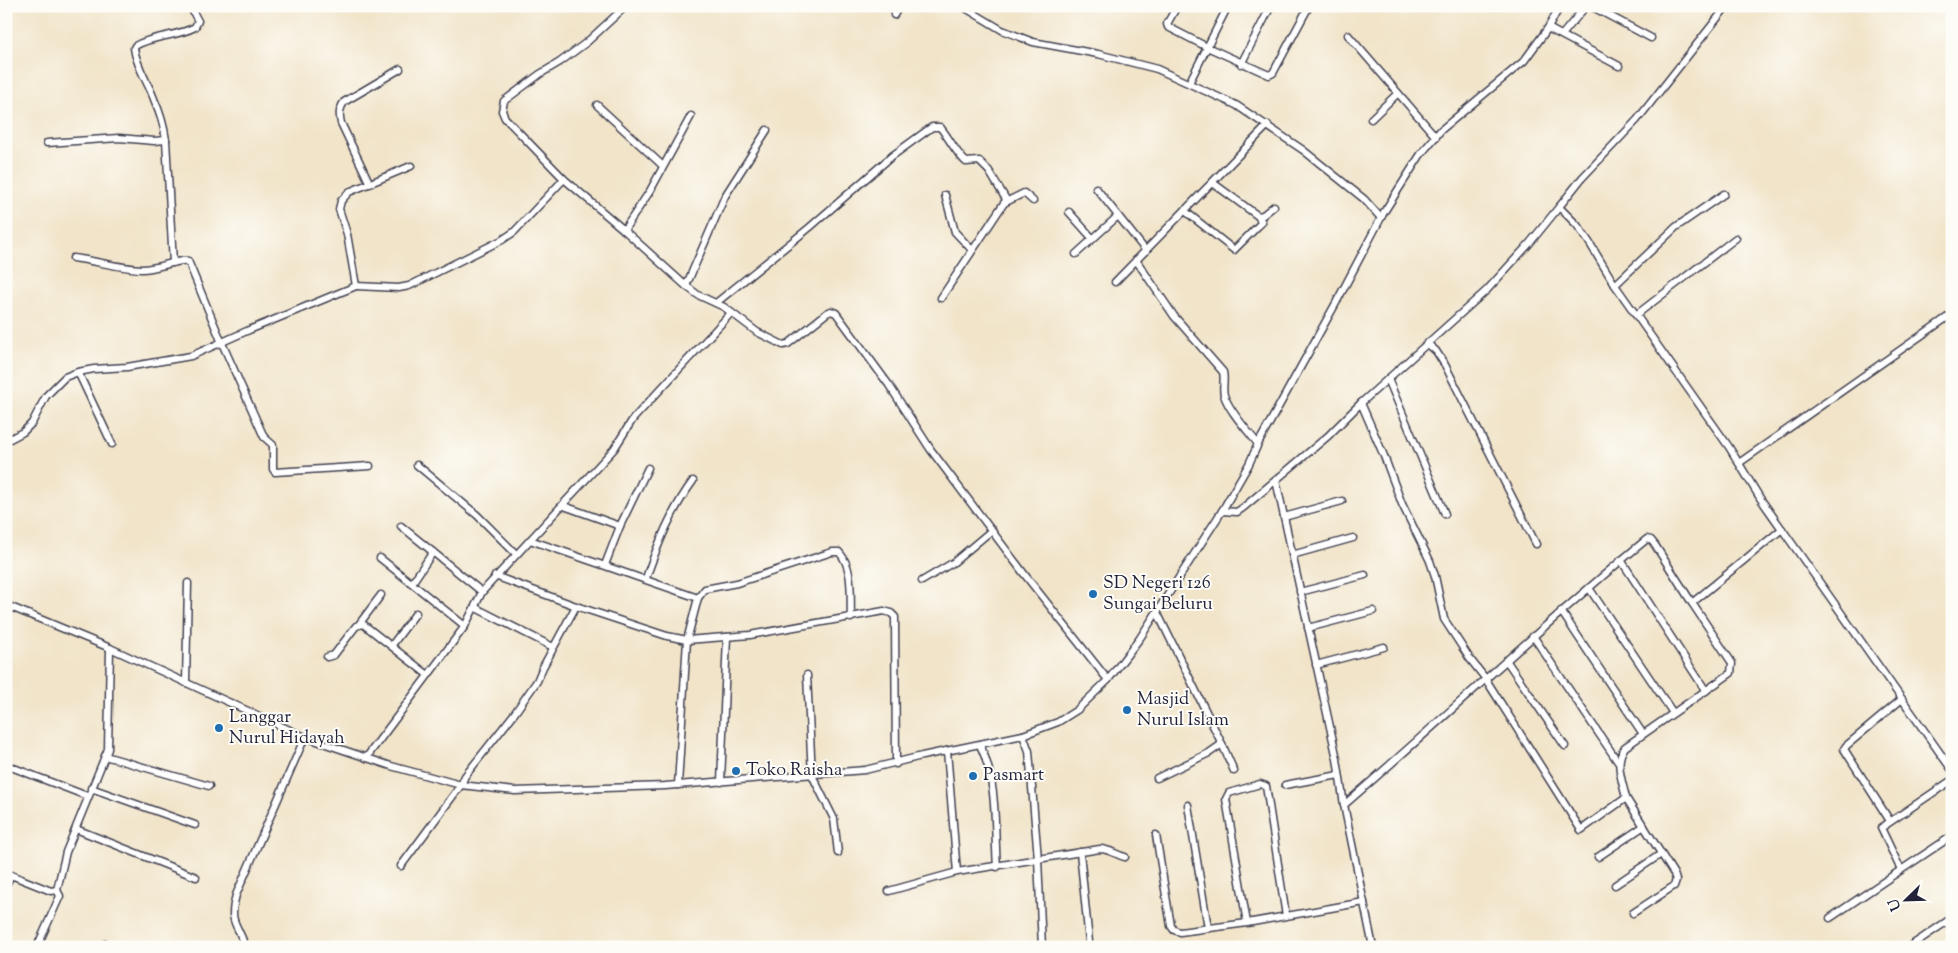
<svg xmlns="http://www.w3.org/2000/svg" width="1958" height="953" font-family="'Sorts Mill Goudy',serif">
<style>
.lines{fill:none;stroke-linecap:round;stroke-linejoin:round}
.street-casing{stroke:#413f50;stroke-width:9}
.street{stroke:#fff;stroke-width:6}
.poi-dot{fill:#1f6fb2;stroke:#fdfcf7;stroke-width:2}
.labels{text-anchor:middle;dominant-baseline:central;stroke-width:4;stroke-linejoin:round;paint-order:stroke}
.poi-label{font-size:18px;fill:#22223b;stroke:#fdfcf7;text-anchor:start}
</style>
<rect width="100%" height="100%" fill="#fdfcf7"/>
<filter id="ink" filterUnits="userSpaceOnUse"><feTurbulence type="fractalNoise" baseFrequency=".02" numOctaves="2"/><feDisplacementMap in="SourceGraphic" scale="10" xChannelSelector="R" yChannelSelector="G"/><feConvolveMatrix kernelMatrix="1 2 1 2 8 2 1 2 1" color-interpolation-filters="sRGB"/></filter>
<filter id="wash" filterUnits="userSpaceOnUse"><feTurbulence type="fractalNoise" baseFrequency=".0096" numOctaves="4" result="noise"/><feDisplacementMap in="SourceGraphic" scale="20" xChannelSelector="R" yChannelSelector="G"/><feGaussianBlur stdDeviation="1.12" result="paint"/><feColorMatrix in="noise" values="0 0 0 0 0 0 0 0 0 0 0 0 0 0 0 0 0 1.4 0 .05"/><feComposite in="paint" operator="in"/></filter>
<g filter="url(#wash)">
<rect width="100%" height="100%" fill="#f1e4c9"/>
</g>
<g filter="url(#ink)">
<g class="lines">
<defs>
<g id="street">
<path d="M 626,6 L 587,42 L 560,62 L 540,74 L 504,101 L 502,111 L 505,118 L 564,179 L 624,230 L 686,286 L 698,295 L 724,307 L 757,332 L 783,345 L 788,344 L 827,313 L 831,311 L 836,313 L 889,385 L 931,450 L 1025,575 L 1108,680"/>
<path d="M 962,6 L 1002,30 L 1033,42 L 1098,54 L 1157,69 L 1236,105 L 1303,150 L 1364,199 L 1381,218"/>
<path d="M 1177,6 L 1167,24 L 1168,27 L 1207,47 L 1269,75 L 1273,73 L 1309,6"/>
<path d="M 1591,6 L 1651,38"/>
<path d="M 894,15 L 899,6"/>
<path d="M 1548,28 L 1619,66"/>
<path d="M 1348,35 L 1436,137"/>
<path d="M 1562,35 L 1586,6"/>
<path d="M 1241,64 L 1271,6"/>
<path d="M 1189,83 L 1228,6"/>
<path d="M 597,105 L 663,166"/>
<path d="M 1371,119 L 1398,93"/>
<path d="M 47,143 L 119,138 L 154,141 L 166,140"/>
<path d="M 1213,183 L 1258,216 L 1263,215 L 1274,206"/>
<path d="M 370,184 L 341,123 C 339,114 339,110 344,102 L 400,69"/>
<path d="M 1096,188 L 1146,251"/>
<path d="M 945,195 L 955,232 L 972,250"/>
<path d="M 1559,207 L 1582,178 L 1637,120 L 1727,6"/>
<path d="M 1185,211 L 1234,250 L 1262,222 L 1258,216"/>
<path d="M 1069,212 L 1093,239"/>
<path d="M 624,230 L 650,191 L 691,116"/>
<path d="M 1076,254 L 1118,216"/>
<path d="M 73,258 C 96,261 120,268 142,269 C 156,269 179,259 188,261 L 222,343 L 264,437 L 273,445 L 273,469 L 275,472 L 370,466"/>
<path d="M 1136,260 L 1174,316 L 1223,372 C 1225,380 1222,388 1224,395 C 1229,411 1248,431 1258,444"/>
<path d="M 173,263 L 166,140 C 164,126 160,112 154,99 C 148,82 136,66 134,48 L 135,46 C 153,35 177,37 195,27 L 198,21 L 190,6"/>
<path d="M 1115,282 L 1268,125"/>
<path d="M 1615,285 L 1676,227 L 1724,194"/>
<path d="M 356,286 L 399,288 L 409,286 L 502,240 L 514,232 L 564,179"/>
<path d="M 686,286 L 725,196 L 767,130"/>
<path d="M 941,298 L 1004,203 L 1024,193 L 1033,201"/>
<path d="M 716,303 L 809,228 L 892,156 L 932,127 L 940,127 C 950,139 955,152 966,162 L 979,161 L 989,171 L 1007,201"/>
<path d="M 1636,315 L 1736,238"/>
<path d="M 1428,344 L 1436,351 L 1445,365 L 1536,544"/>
<path d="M 78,372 L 112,444"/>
<path d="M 1388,379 L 1445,514"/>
<path d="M 1361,403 L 1384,456 L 1402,504 L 1430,561 L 1435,576 L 1444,619 L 1470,659 L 1485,678 L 1581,830 L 1626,798 C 1622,780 1614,762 1625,747 L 1731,673 L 1732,663 L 1692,603"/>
<path d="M 6,441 L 23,432 L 32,423 L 46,396 L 65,377 L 78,372 L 94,369 L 127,367 L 191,356 L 249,330 L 356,286 L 347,234 L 339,209 L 341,201 L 349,192 L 411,166"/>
<path d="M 1739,463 L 1952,314"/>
<path d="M 417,465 L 477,515 L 516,554"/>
<path d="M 1276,480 L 1337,759 L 1344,805 L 1373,947"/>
<path d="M 564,506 L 620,526"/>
<path d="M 1222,511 L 1237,512 L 1244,507 L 1328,436 L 1361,403 L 1487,290 L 1529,244 L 1559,207 L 1577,225 L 1589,242 L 1615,285 L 1729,447 L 1760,498 L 1952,770"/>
<path d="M 1284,517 L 1342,501"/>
<path d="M 401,526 L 482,592"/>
<path d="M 530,540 L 614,449 L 633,419 L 731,313"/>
<path d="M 1292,555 L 1353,538"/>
<path d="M 380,558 L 465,626"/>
<path d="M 1621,560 L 1706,691"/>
<path d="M 605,565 L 620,526 L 648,468"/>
<path d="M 495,576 L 576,606 L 667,636 L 687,640 L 750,635 L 884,611 L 891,613 L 895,617 L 896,764"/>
<path d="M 646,578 C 658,544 671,511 693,481"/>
<path d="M 922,581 L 954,562 L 992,530"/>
<path d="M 412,583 L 433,552"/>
<path d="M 1589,588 L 1673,713"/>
<path d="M 1300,592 L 1365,575"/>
<path d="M 6,605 L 110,648 L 305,737 L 391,766 L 461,785 L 515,791 L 665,786 L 865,770 L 922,756 L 1023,735 L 1058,722 L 1077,710 L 1108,680 L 1140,638 L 1222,511 L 1249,464 L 1258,444 L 1336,303 L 1384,212 L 1421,154 L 1441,130 L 1524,61 L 1548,28 L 1560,6"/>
<path d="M 476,608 L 553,647"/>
<path d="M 1561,611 L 1643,734"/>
<path d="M 1157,612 L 1222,744 L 1209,753 L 1157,778"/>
<path d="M 360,623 L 381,595"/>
<path d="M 1308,628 L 1373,611"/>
<path d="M 1533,636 L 1618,762"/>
<path d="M 392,645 L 416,613"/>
<path d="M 327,657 L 334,655 L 356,626 L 363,624 L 428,675"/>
<path d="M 1506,660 L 1565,746"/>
<path d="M 1316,665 L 1384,647"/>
<path d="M 807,675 L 812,775 L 834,819 L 838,853"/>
<path d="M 186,683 L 188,583"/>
<path d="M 1023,735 L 1029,751 L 1038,859 L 1042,947"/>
<path d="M 1222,744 L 1234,771"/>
<path d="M 980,745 C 998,782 994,827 997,867"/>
<path d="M 947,751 L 957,872"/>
<path d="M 105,756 L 209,786"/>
<path d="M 366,758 L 465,626 L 482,592 L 530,540 L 698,598"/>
<path d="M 6,765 L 87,796"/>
<path d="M 1952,780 L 1881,828 L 1901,870 L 1952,836"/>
<path d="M 721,782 L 727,637"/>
<path d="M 678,785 L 687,640 L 698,598 L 705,589 L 737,583 L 832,552 L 839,552 C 854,568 850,597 851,618"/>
<path d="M 1285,785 L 1339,775"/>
<path d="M 91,788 L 195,825"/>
<path d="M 1626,798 L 1674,874 L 1676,880 L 1674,886 L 1633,913"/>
<path d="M 1188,805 L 1208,928"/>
<path d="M 1344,805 C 1446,717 1543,624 1647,539 L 1651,540 L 1655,545 L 1692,603 L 1782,529"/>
<path d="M 1890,821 L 1844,749 L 1846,746 L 1902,699"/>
<path d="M 76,829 L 196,877"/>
<path d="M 1156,835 L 1171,926 L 1174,930 L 1180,932 L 1247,923"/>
<path d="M 1080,852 L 1089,942"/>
<path d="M 1598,857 L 1644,826"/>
<path d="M 401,866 L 461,785 L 465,776 L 514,714 L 537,681 L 543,667 L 576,606"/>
<path d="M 6,873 L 51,891 L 57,890"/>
<path d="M 6,885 L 11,875"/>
<path d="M 1615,885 L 1661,854"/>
<path d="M 889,891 L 957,872 L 1100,849 C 1110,849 1116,855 1125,857"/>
<path d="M 1286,916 L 1266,786 L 1260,784 L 1229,793 L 1226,799 L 1247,923 L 1364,902"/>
<path d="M 1830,918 L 1901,870"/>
<path d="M 37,947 L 60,896 L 57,890 L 66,852 L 108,749 L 110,648"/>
<path d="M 101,947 L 105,944 L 112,947"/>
<path d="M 245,947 C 238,922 228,925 236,895 L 305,737"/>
<path d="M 1909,947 L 1952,918"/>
</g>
</defs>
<!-- street casing -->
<use href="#street" class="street-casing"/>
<!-- street -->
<use href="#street" class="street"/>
</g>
</g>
<!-- markers -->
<g class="poi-dot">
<circle cx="1093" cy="594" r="5"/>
<circle cx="1127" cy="710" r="5"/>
<circle cx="219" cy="728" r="5"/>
<circle cx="736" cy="771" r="5"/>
<circle cx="973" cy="776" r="5"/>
</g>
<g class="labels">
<!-- poi labels -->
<g class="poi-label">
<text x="1103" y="584">SD Negeri 126<tspan x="1103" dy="21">Sungai Beluru</tspan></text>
<text x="1137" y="700">Masjid<tspan x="1137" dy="21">Nurul Islam</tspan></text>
<text x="229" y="718">Langgar<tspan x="229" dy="21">Nurul Hidayah</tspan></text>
<text x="746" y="771">Toko Raisha</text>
<text x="983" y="776">Pasmart</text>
</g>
</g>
<!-- margin -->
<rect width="1958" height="953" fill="none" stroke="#fdfcf7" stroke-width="25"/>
<!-- north arrow -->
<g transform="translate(1906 900) rotate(247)" stroke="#fdfcf7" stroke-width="4" paint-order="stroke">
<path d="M0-4L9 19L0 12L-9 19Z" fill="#22223b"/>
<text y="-8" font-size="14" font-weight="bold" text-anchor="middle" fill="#22223b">U</text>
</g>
</svg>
